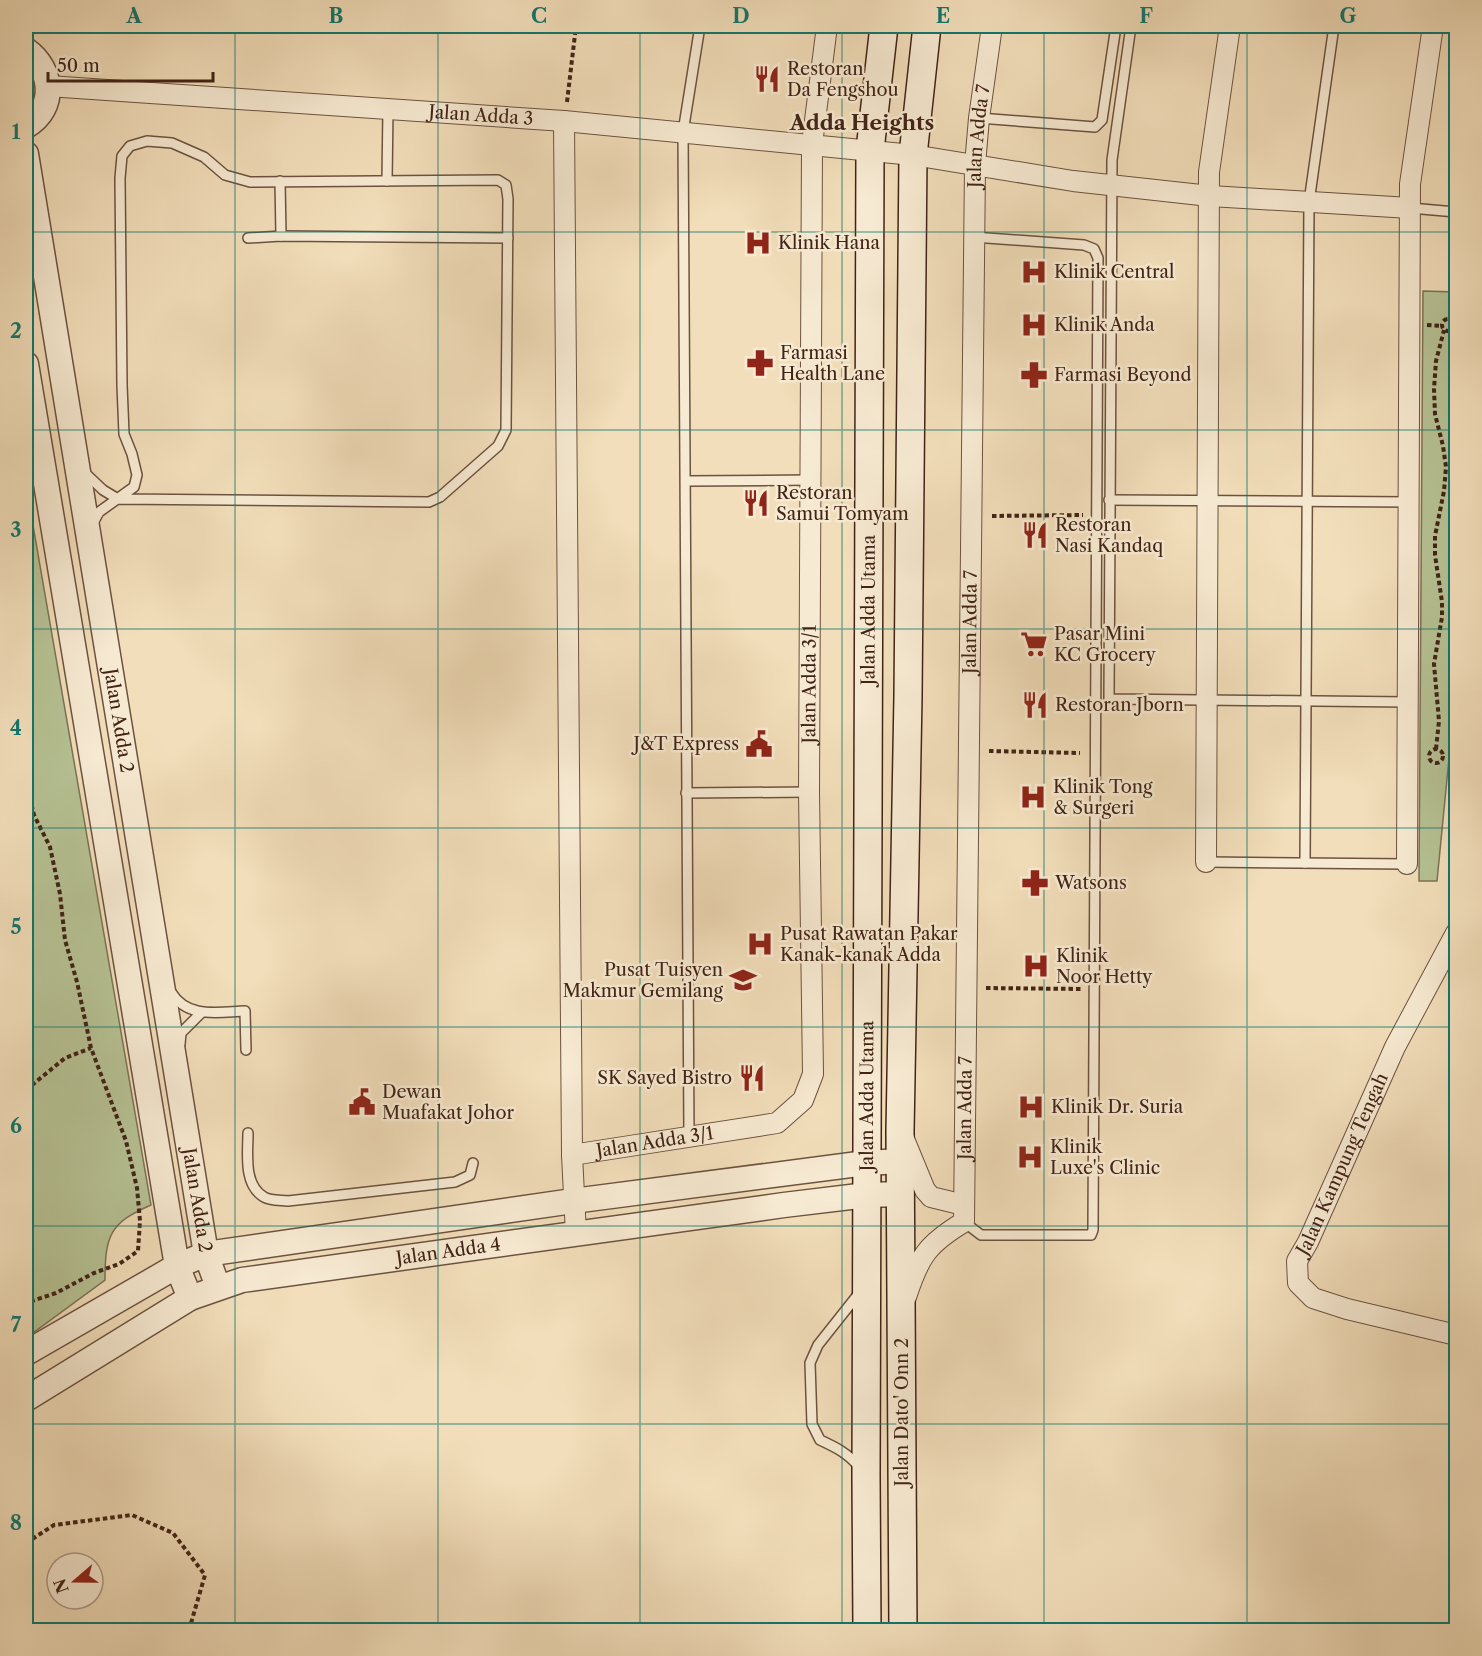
<svg xmlns="http://www.w3.org/2000/svg" width="1482" height="1656" font-family="'Libre Caslon Text',serif">
<style>
.green{fill:#b6c294;stroke:#7c7256;stroke-width:1.5}
.lines{fill:none;stroke-linecap:round;stroke-linejoin:round}
.service-casing{stroke:#6d5240;stroke-width:12}
.minor-casing{stroke:#6d5240;stroke-width:22}
.tertiary-casing{stroke:#6d5240;stroke-width:27}
.secondary-casing{stroke:#412317;stroke-width:30}
.path{stroke:#412317;stroke-width:4;stroke-dasharray:4.5 3;stroke-linecap:butt}
.service{stroke:#f7ead2;stroke-width:9}
.minor{stroke:#f7ead2;stroke-width:20}
.tertiary{stroke:#f7ead2;stroke-width:24}
.secondary{stroke:#f7ead2;stroke-width:27}
.grid{fill:none;stroke:#0f766e;stroke-width:1.5;stroke-opacity:0.55}
.labels{text-anchor:middle;dominant-baseline:central;stroke-width:5;stroke-linejoin:round;paint-order:stroke}
.poi-label{font-size:18px;fill:#412317;stroke:#f7ead2;text-anchor:start}
.street-label{font-size:18px;fill:#412317;stroke:#f7ead2}
.quarter-label{font-size:21px;font-weight:bold;fill:#412317;stroke:#f7ead2}
.neatline{fill:none;stroke:#0f766e;stroke-width:2}
.grid-label{font-size:20px;text-anchor:middle;font-weight:bold;fill:#0f766e}
</style>
<rect width="100%" height="100%" fill="#f2deba"/>
<filter id="stains"><feTurbulence type="fractalNoise" baseFrequency=".00333" numOctaves="4"/><feColorMatrix values="0 0 0 0 .2 0 0 0 0 .09 0 0 0 0 .02 0 0 0 .5 -.17"/></filter>
<radialGradient id="worn" r=".72"><stop offset=".6" stop-color="#630" stop-opacity="0"/><stop offset="1" stop-color="#630" stop-opacity=".3"/></radialGradient>
<!-- green -->
<g class="green">
<path d="M 1423,291 L 1456,292 L 1456,687 L 1437,881 L 1419,881 Z"/>
<path d="M 26,485 L 151,1205 C 110,1223 105,1235 105,1280 L 26,1338 Z"/>
</g>
<g class="lines">
<defs>
<g id="service">
<path d="M 1131,26 L 1112,160 L 1109,699 L 1408,702"/>
<path d="M 979,118 L 1095,127 L 1102,120 L 1116,26"/>
<path d="M 280,181 L 281,236"/>
<path d="M 387,181 L 388,109"/>
<path d="M 1410,208 L 1456,212"/>
<path d="M 248,238 L 281,236 L 508,238"/>
<path d="M 84,472 L 103,490 L 118,499 L 429,502 L 440,497 L 498,446 L 506,430 L 508,199 L 506,185 L 498,180 L 250,182 L 225,175 L 204,157 L 172,143 L 147,141 L 130,146 L 122,156 L 120,178 L 122,385 L 124,434 L 132,454 L 137,475 L 134,487 L 99,512 L 92,525"/>
<path d="M 687,481 L 812,480"/>
<path d="M 1109,500 L 1409,502"/>
<path d="M 686,793 L 809,792"/>
<path d="M 1206,862 L 1407,864"/>
<path d="M 1305,863 L 1309,202 L 1334,26"/>
<path d="M 171,992 C 187,1019 218,1012 245,1011 L 246,1050"/>
<path d="M 180,1044 L 181,1033 L 201,1013"/>
<path d="M 248,1133 C 248,1153 243,1185 264,1197 C 270,1201 282,1200 288,1201 L 455,1182 L 470,1175 L 473,1163"/>
<path d="M 689,1136 L 683,132 L 700,26"/>
<path d="M 964,1222 L 981,1235 L 1091,1235 L 1093,1230 L 1098,258 L 1094,249 L 1084,245 L 973,237"/>
<path d="M 859,1467 C 848,1453 835,1447 820,1440 L 812,1424 L 810,1363 L 818,1345 L 860,1292"/>
</g>
<g id="minor">
<path id="s1" d="M 48,86 L 564,121 L 913,155 L 1073,181 L 1210,196 L 1410,208"/>
<path d="M 564,121 L 572,1155 L 576,1234"/>
<path d="M 1206,862 L 1209,172 L 1230,26"/>
<path d="M 1407,864 L 1410,184 L 1433,26"/>
<path d="M 904,1139 L 925,1190 L 931,1197 L 964,1205"/>
<path id="s2" d="M 572,1155 L 777,1123 L 803,1100 L 813,1074 L 809,792 L 812,144 L 827,26"/>
<path id="s3" d="M 906,1297 C 919,1257 927,1244 964,1222 L 975,165 L 979,118 L 992,26"/>
<path id="s4" d="M 1452,1334 L 1347,1309 L 1313,1298 L 1298,1283 L 1297,1261 L 1308,1242 L 1395,1047 L 1456,933"/>
</g>
<g id="tertiary">
<path d="M 26,50 C 53,69 57,108 26,126"/>
<path id="s5" d="M 26,154 L 206,1254 L 218,1287"/>
<path d="M 26,364 L 177,1266 L 190,1298"/>
<path d="M 26,1353 L 177,1266 L 206,1254 L 573,1201 L 866,1163 L 901,1161"/>
<path id="s6" d="M 26,1399 L 190,1298 L 242,1280 L 784,1205 L 867,1195 L 901,1194"/>
</g>
<g id="secondary">
<path id="s7" d="M 867,1630 L 866,1476 L 870,150 L 884,26"/>
<path d="M 903,1630 L 900,1131 L 908,696 L 913,155 L 927,26"/>
</g>
</defs>
<!-- service casing -->
<use href="#service" class="service-casing"/>
<!-- minor casing -->
<use href="#minor" class="minor-casing"/>
<!-- tertiary casing -->
<use href="#tertiary" class="tertiary-casing"/>
<!-- secondary casing -->
<use href="#secondary" class="secondary-casing"/>
<!-- path -->
<g class="path">
<path d="M 567,102 L 576,26"/>
<circle cx="1448" cy="325" r="6"/>
<path d="M 1427,325 L 1442,326"/>
<path d="M 992,516 L 1083,515"/>
<path d="M 1436,749 L 1439,721 L 1434,664 L 1442,617 L 1442,602 L 1435,555 L 1435,536 L 1444,491 L 1446,467 L 1443,446 L 1435,414 L 1434,389 L 1436,361 L 1444,330"/>
<circle cx="1436" cy="756" r="7"/>
<path d="M 989,751 L 1080,753"/>
<path d="M 26,783 L 34,815 L 50,847 L 60,894 L 65,940 L 77,982 L 91,1048 L 126,1141 L 137,1188 L 140,1221 L 138,1251 L 119,1264 L 94,1273 L 56,1293 L 26,1303"/>
<path d="M 26,817 L 34,815"/>
<path d="M 986,988 L 1081,989"/>
<path d="M 26,1090 L 65,1058 L 91,1048"/>
<path d="M 26,1543 L 54,1525 L 132,1515 L 173,1533 L 205,1575 L 189,1630"/>
</g>
<!-- service -->
<use href="#service" class="service"/>
<!-- minor -->
<use href="#minor" class="minor"/>
<!-- tertiary -->
<use href="#tertiary" class="tertiary"/>
<!-- secondary -->
<use href="#secondary" class="secondary"/>
</g>
<!-- grid -->
<path class="grid" d="M 235,26 L 235,1630M 438,26 L 438,1630M 640,26 L 640,1630M 842,26 L 842,1630M 1044,26 L 1044,1630M 1247,26 L 1247,1630M 26,232 L 1456,232M 26,430 L 1456,430M 26,629 L 1456,629M 26,828 L 1456,828M 26,1027 L 1456,1027M 26,1226 L 1456,1226M 26,1424 L 1456,1424"/>
<!-- icons -->
<defs>
<symbol id="restaurant-bare" viewBox="-9 -9 18 18"><path d="M-5-6h1v4h1v-4h1v4h1v-4h1v5L-1.5 .5V6h-2V.5L-5-1ZM5-6V6H3V1.5H1.5Q1.5-4 5-6Z" fill="#8f2418" stroke="#f7ead2" stroke-width="2.5" paint-order="stroke"/></symbol>
<symbol id="hospital-bare" viewBox="-9 -9 18 18"><path d="M-5-5h3v3.5h4V-5h3V5h-3V1.5h-4V5h-3Z" fill="#8f2418" stroke="#f7ead2" stroke-width="2.5" paint-order="stroke"/></symbol>
<symbol id="pharmacy-bare" viewBox="-9 -9 18 18"><path d="M-2-6h4v4h4v4h-4v4h-4v-4h-4v-4h4Z" fill="#8f2418" stroke="#f7ead2" stroke-width="2.5" paint-order="stroke"/></symbol>
<symbol id="supermarket-bare" viewBox="-9 -9 18 18"><path d="M-6-5.5h2.5l.6 2H6L4.5 2H-2.5L-4.4-4H-6ZM-1.5 3.2a1.3 1.3 0 1 0 .1 0ZM3 3.2a1.3 1.3 0 1 0 .1 0Z" fill="#8f2418" stroke="#f7ead2" stroke-width="2.5" paint-order="stroke"/></symbol>
<symbol id="civic-bare" viewBox="-9 -9 18 18"><path d="M-.6-6.5H3V-4.5H.6V-3L4-1V1h2V6H-6V1h2V-1L-.6-3ZM-1.2 2.5V6h2.4V2.5Z" fill="#8f2418" stroke="#f7ead2" stroke-width="2.5" paint-order="stroke"/></symbol>
<symbol id="school-bare" viewBox="-9 -9 18 18"><path d="M0-5L7-2L0 1L-7-2ZM-4 1L0 2.5L4 1V4Q0 6-4 4Z" fill="#8f2418" stroke="#f7ead2" stroke-width="2.5" paint-order="stroke"/></symbol>
</defs>
<g fill-rule="evenodd">
<use href="#restaurant-bare" x="748" y="60" width="38" height="38"/>
<use href="#hospital-bare" x="739" y="224" width="38" height="38"/>
<use href="#hospital-bare" x="1015" y="253" width="38" height="38"/>
<use href="#hospital-bare" x="1015" y="306" width="38" height="38"/>
<use href="#pharmacy-bare" x="741" y="344" width="38" height="38"/>
<use href="#pharmacy-bare" x="1015" y="356" width="38" height="38"/>
<use href="#restaurant-bare" x="737" y="484" width="38" height="38"/>
<use href="#restaurant-bare" x="1016" y="516" width="38" height="38"/>
<use href="#supermarket-bare" x="1015" y="625" width="38" height="38"/>
<use href="#restaurant-bare" x="1016" y="686" width="38" height="38"/>
<use href="#civic-bare" x="740" y="725" width="38" height="38"/>
<use href="#hospital-bare" x="1014" y="778" width="38" height="38"/>
<use href="#pharmacy-bare" x="1016" y="864" width="38" height="38"/>
<use href="#hospital-bare" x="741" y="925" width="38" height="38"/>
<use href="#hospital-bare" x="1017" y="947" width="38" height="38"/>
<use href="#school-bare" x="724" y="961" width="38" height="38"/>
<use href="#restaurant-bare" x="733" y="1059" width="38" height="38"/>
<use href="#civic-bare" x="343" y="1083" width="38" height="38"/>
<use href="#hospital-bare" x="1012" y="1088" width="38" height="38"/>
<use href="#hospital-bare" x="1011" y="1138" width="38" height="38"/>
</g>
<g class="labels">
<!-- poi labels -->
<g class="poi-label">
<text x="787" y="69">Restoran<tspan x="787" dy="21">Da Fengshou</tspan></text>
<text x="778" y="243">Klinik Hana</text>
<text x="1054" y="272">Klinik Central</text>
<text x="1054" y="325">Klinik Anda</text>
<text x="780" y="353">Farmasi<tspan x="780" dy="21">Health Lane</tspan></text>
<text x="1054" y="375">Farmasi Beyond</text>
<text x="776" y="493">Restoran<tspan x="776" dy="21">Samui Tomyam</tspan></text>
<text x="1055" y="525">Restoran<tspan x="1055" dy="21">Nasi Kandaq</tspan></text>
<text x="1054" y="634">Pasar Mini<tspan x="1054" dy="21">KC Grocery</tspan></text>
<text x="1055" y="705">Restoran Jborn</text>
<text x="739" y="744" text-anchor="end">J&amp;T Express</text>
<text x="1053" y="787">Klinik Tong<tspan x="1053" dy="21">&amp; Surgeri</tspan></text>
<text x="1055" y="883">Watsons</text>
<text x="780" y="934">Pusat Rawatan Pakar<tspan x="780" dy="21">Kanak-kanak Adda</tspan></text>
<text x="1056" y="956">Klinik<tspan x="1056" dy="21">Noor Hetty</tspan></text>
<text x="723" y="970" text-anchor="end">Pusat Tuisyen<tspan x="723" dy="21">Makmur Gemilang</tspan></text>
<text x="732" y="1078" text-anchor="end">SK Sayed Bistro</text>
<text x="382" y="1092">Dewan<tspan x="382" dy="21">Muafakat Johor</tspan></text>
<text x="1051" y="1107">Klinik Dr. Suria</text>
<text x="1050" y="1147">Klinik<tspan x="1050" dy="21">Luxe's Clinic</tspan></text>
</g>
<!-- street labels -->
<g class="street-label">
<text stroke="none"><textPath href="#s1" startOffset="434">Jalan Adda 3</textPath></text>
<text stroke="none"><textPath href="#s3" startOffset="1184">Jalan Adda 7</textPath></text>
<text stroke="none"><textPath href="#s7" startOffset="1020">Jalan Adda Utama</textPath></text>
<text stroke="none"><textPath href="#s3" startOffset="698">Jalan Adda 7</textPath></text>
<text stroke="none"><textPath href="#s2" startOffset="660">Jalan Adda 3/1</textPath></text>
<text stroke="none"><textPath href="#s5" startOffset="574">Jalan Adda 2</textPath></text>
<text stroke="none"><textPath href="#s7" startOffset="534">Jalan Adda Utama</textPath></text>
<text stroke="none"><textPath href="#s3" startOffset="212">Jalan Adda 7</textPath></text>
<text stroke="none"><textPath href="#s2" startOffset="84">Jalan Adda 3/1</textPath></text>
<text stroke="none"><textPath href="#s4" startOffset="294">Jalan Kampung Tengah</textPath></text>
<text stroke="none"><textPath href="#s5" startOffset="1060">Jalan Adda 2</textPath></text>
<text stroke="none"><textPath href="#s6" startOffset="456">Jalan Adda 4</textPath></text>
<text transform="translate(902 1412) rotate(-90)">Jalan Dato' Onn 2</text>
</g>
<!-- quarter labels -->
<g class="quarter-label">
<text x="862" y="122">Adda Heights</text>
</g>
</g>
<!-- margin -->
<rect width="1482" height="1656" fill="none" stroke="#f2deba" stroke-width="66"/>
<!-- north arrow -->
<g transform="translate(75 1581) rotate(250)"><circle r="28" fill="#f7ead2" stroke="#ae9a87" stroke-width="1.5"/>
<path d="M0-4.5L10 22L0 15L-10 22Z" fill="#8f2418"/>
<text y="-9" font-size="16" font-weight="bold" text-anchor="middle" fill="#412317">N</text>
</g>
<!-- scale -->
<path d="M48 72v9h165v-9" fill="none" stroke="#412317" stroke-width="3"/>
<text x="57" y="72" font-size="18" fill="#412317" stroke="#f7ead2" stroke-width="4.5" paint-order="stroke">50 m</text>
<rect x="33" y="33" width="1416" height="1590" class="neatline"/>
<g class="grid-label">
<text x="134" y="23">A</text>
<text x="336" y="23">B</text>
<text x="539" y="23">C</text>
<text x="741" y="23">D</text>
<text x="943" y="23">E</text>
<text x="1146" y="23">F</text>
<text x="1348" y="23">G</text>
<text x="16" y="139">1</text>
<text x="16" y="338">2</text>
<text x="16" y="537">3</text>
<text x="16" y="735">4</text>
<text x="16" y="934">5</text>
<text x="16" y="1133">6</text>
<text x="16" y="1332">7</text>
<text x="16" y="1530">8</text>
</g>
<rect width="100%" height="100%" filter="url(#stains)"/>
<rect width="100%" height="100%" fill="url(#worn)"/>
</svg>
